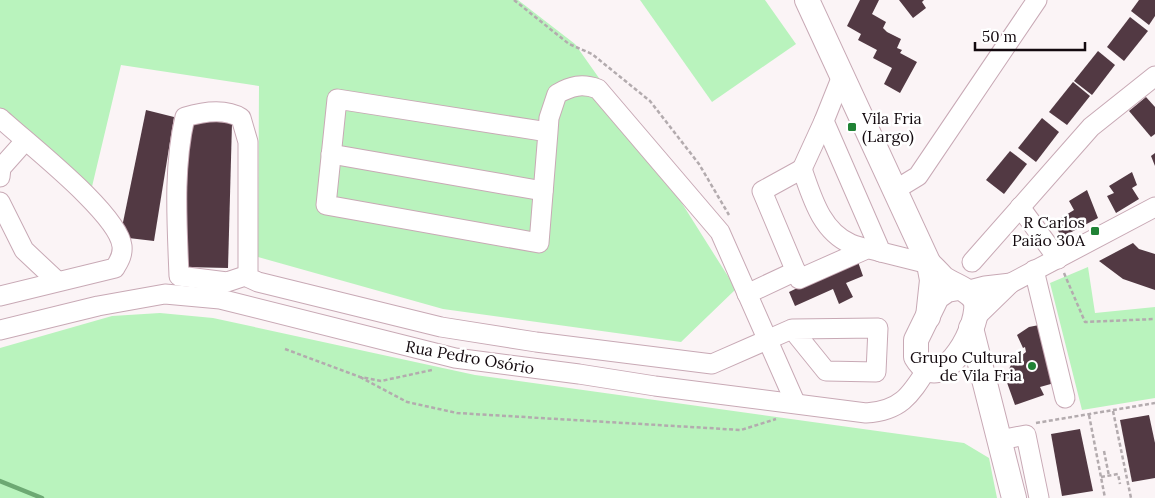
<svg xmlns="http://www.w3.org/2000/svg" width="1155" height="498" font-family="Lora,serif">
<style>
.green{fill:#b9f3bd}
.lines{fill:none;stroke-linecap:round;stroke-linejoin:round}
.stream{stroke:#6da973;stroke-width:4.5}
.building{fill:#523943}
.minor-casing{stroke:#c8a9b5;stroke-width:21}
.major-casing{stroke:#c8a9b5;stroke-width:26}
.path{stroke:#b3abae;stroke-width:2.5;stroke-dasharray:4 2.5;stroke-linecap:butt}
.minor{stroke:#fff;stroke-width:19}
.major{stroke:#fff;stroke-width:24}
.poi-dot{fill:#208235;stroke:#fff;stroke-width:2}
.labels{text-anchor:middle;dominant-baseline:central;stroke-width:5;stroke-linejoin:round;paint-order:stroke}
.poi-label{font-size:16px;fill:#13090e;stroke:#fff;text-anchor:end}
.street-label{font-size:16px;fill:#13090e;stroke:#fff}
</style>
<rect width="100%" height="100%" fill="#fbf4f6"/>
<!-- green -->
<g class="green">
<path d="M 0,0 L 518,0 L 575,44 L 637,132 L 736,289 L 681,342 L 443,309 L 258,257 L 259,86 L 121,65 L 90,195 L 0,109 Z"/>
<path d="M 640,0 L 765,0 L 796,44 L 712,102 Z"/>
<path d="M 1088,267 L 1095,313 L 1155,307 L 1155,398 L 1082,410 L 1050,283 Z"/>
<path d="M 160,313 L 213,318 L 475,375 L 964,443 L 989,458 L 997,498 L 0,498 L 0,348 L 112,316 Z"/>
</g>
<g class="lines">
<!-- stream -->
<path class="stream" d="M 0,481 L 42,498"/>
</g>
<!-- building -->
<g class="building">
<path d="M 860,0 L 879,0 L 872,14 L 886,22 L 883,28 L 887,32 L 901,39 L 897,48 L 902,50 L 900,53 L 917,62 L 900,93 L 884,84 L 892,68 L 873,58 L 877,50 L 858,40 L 861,34 L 847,26 Z"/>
<path d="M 899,0 L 924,0 L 922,2 L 926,8 L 913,18 Z"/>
<path d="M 1139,0 L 1155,0 L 1155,16 L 1149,25 L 1131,11 Z"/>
<path d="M 1130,17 L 1148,31 L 1124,61 L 1107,47 Z"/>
<path d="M 1098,51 L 1115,65 L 1092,95 L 1074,81 Z"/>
<path d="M 1073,82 L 1090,96 L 1067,125 L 1049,112 Z"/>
<path d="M 1146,97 L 1155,107 L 1155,134 L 1151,137 L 1129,111 Z"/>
<path d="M 146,110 L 174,117 L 154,241 L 120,237 Z"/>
<path d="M 1042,118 L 1059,132 L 1036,162 L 1018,148 Z"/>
<path d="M 188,120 L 232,123 L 228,268 L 184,267 Z"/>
<path d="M 1010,151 L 1027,164 L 1004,194 L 986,180 Z"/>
<path d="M 1155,153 L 1155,166 L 1151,156 Z"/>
<path d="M 1132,172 L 1137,185 L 1132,188 L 1139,199 L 1116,213 L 1107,196 L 1114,193 L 1109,186 Z"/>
<path d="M 1087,190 L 1098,218 L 1062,237 L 1053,223 L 1074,210 L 1069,201 Z"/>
<path d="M 1133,243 L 1139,249 L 1155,254 L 1155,290 L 1123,279 L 1099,261 Z"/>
<path d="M 857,259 L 863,276 L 846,283 L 853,297 L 839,304 L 833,289 L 795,306 L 789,292 Z"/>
<path d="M 1044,324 L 1058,382 L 1040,387 L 1044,395 L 1015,405 L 1005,377 L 1010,375 L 1009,369 L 1012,363 L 1026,352 L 1025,347 L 1023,348 L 1017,335 L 1029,327 Z"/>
<path d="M 1149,415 L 1155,443 L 1155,478 L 1132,482 L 1120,420 Z"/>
<path d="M 1080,429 L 1093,491 L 1062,496 L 1051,434 Z"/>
</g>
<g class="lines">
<defs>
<g id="minor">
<path d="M 842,76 L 824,121 L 881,252 L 929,264"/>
<path d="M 0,118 C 27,143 118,213 122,246 C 123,255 119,261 115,268 L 0,296"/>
<path d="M 548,132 L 337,99 L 326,205 L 539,243 L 548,132 L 549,118 L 557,94 C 571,86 582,83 598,89 L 720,232 L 795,402"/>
<path d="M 331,154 L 543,191"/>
<path d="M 802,169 L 824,121"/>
<path d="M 0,177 L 1,168 L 25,141"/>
<path d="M 895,190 L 918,176 L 1037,0"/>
<path d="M 0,202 L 24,250 L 57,281"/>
<path d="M 1020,207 L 1058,259"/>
<path d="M 869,248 L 799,279 L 762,191 L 802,169 C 812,197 821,231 851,244 C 860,248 872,249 881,252"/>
<path d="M 972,262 L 1091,127 L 1155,76"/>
<path d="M 1034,270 L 1065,398"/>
<path d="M 248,277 L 248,142 L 241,118 C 225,108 202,112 185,117 C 173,168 177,223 179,276 L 227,282 L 245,276 L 258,282 L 441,327 L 536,342 L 712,364 L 792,329 L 826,371 L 876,372 L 878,328 L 792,329"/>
<path d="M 966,291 L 985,286 L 1011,283"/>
<path d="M 747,294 L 796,271"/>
<path d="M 975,318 L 1011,283 L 1155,207"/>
<path d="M 0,330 L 98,306 L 165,294 L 220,299 L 455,358 L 579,374 L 655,386 L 866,413 C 900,411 910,396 927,369"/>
<path d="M 1000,440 L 1026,435 L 1039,498"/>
</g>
<g id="major">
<path d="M 807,0 L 929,264 L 932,280 L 928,317"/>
<path d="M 929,264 C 934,268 938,273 943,278 C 952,285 969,289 975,300 C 984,318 943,403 916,357 L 916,340 L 937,297 L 947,290 L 958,288"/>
<path d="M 971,328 L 1014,498"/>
</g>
</defs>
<!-- minor casing -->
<use href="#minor" class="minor-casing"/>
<!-- major casing -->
<use href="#major" class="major-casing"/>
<!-- path -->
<g class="path">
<path d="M 514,0 L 569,44 L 592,54 L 650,101 L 699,164 L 729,215"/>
<path d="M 1064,273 L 1085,322 L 1155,319"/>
<path d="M 285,349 L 360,377 L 381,381 L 432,370"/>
<path d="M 360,377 L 407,402 L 457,413 L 741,430 L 776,419"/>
<path d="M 1113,411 L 1131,498"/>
<path d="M 1089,415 L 1105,498"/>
<path d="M 1036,423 L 1155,403"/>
<path d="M 1104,451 L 1109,476"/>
<path d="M 1101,477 L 1118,474 L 1120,484"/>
</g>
<!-- minor -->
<use href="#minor" class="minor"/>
<!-- major -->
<use href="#major" class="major"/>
</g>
<!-- markers -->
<g class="poi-dot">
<rect x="847" y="122" width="10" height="10" rx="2.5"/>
<rect x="1090" y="226" width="10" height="10" rx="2.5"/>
<circle cx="1032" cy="366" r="5"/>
</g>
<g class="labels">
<!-- poi labels -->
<g class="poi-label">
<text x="862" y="118" text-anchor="start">Vila Fria<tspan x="862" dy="18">(Largo)</tspan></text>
<text x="1085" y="222">R Carlos<tspan x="1085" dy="18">Paião 30A</tspan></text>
<text x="1022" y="357">Grupo Cultural<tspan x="1022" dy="18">de Vila Fria</tspan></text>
</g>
<!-- street labels -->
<g class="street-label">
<text transform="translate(470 357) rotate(10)">Rua Pedro Osório</text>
</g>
</g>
<!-- scale -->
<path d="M975 42v8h110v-8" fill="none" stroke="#13090e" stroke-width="2.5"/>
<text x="982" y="42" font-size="15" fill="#13090e" stroke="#ffffff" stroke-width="4" paint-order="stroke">50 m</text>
</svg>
